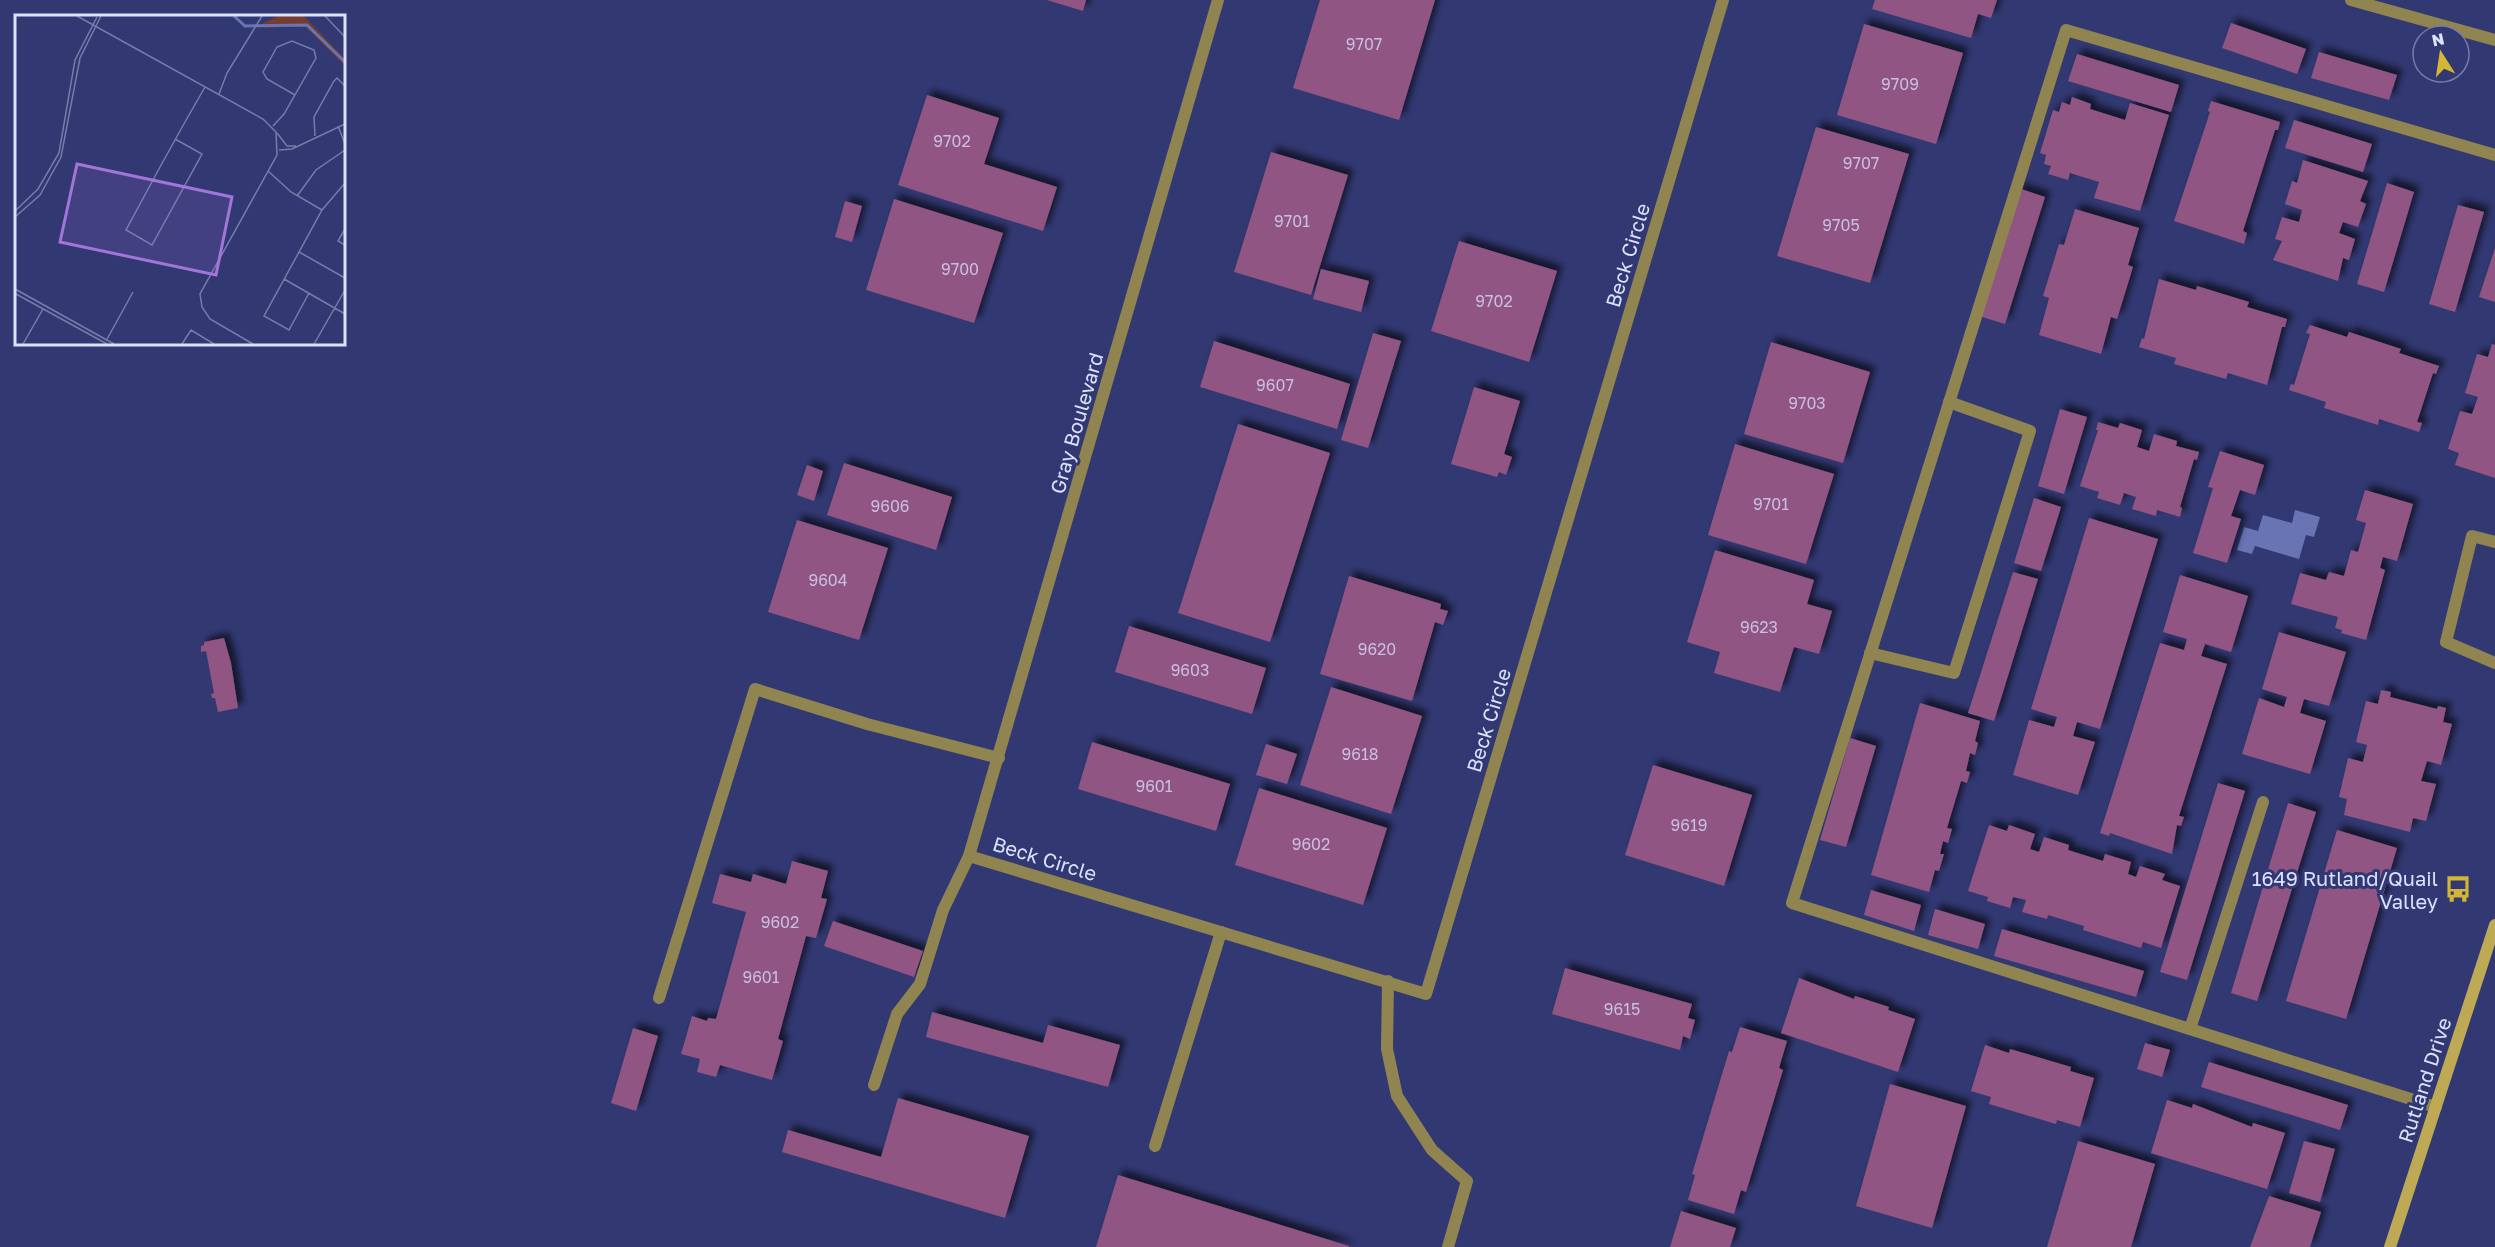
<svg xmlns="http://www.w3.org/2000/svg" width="2495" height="1247" font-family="'Golos Text',sans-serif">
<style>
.water{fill:#6974b4}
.building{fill:#905582;filter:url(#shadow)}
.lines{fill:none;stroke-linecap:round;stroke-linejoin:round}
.lane{stroke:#908451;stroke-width:12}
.street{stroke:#908451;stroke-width:12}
.secondary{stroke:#beaa55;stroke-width:12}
.labels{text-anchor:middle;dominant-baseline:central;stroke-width:6;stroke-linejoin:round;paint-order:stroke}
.number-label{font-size:16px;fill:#c9bfe0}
.street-label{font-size:20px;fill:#dce2ff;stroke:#323872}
.poi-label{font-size:20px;fill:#dce2ff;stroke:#323872;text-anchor:end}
.inset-river{fill:none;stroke:#6974b4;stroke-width:3}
.inset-road{fill:none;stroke:#767caa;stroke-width:1.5}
.view{fill:#a275d9;fill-opacity:0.15;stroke:#a275d9;stroke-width:3}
.inset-edge{fill:none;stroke:#dce2ff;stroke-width:3}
</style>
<defs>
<filter id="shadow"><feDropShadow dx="5.5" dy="-5.5" stdDeviation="3" flood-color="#0009"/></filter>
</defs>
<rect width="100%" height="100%" fill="#323872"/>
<!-- water -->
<path class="water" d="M 2295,510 L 2320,517 L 2314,537 L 2306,535 L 2299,559 L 2255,546 L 2252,554 L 2237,550 L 2244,527 L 2258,531 L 2263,515 L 2292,523 Z"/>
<!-- building -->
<g class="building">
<path d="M 1047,0 L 1086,0 L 1083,11 Z"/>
<path d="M 1320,0 L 1435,0 L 1399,120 L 1293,88 Z"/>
<path d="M 1875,0 L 1997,0 L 1991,18 L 1978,14 L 1971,38 L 1872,9 Z"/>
<path d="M 2231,23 L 2306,49 L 2297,74 L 2222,48 Z"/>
<path d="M 1864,24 L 1963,53 L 1936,144 L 1837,115 Z"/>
<path d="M 2319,52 L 2397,75 L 2389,100 L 2311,78 Z"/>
<path d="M 2077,54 L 2179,85 L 2171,112 L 2068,81 Z"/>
<path d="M 927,95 L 999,118 L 984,164 L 1057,187 L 1043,231 L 898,185 Z"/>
<path d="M 2072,97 L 2091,104 L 2090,109 L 2125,120 L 2130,103 L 2169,115 L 2140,211 L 2094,198 L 2099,182 L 2070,173 L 2068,180 L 2048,174 L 2051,166 L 2044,164 L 2046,155 L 2040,153 L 2053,110 L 2059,112 L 2062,102 L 2070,105 Z"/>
<path d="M 2211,101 L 2280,122 L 2278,130 L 2275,130 L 2243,231 L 2247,233 L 2244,244 L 2174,221 L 2210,112 L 2208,111 Z"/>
<path d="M 2294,120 L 2372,144 L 2363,172 L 2285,148 Z"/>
<path d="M 1816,127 L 1909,154 L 1870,283 L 1777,256 Z"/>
<path d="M 1271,152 L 1348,175 L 1311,295 L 1234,272 Z"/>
<path d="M 2303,160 L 2368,181 L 2360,201 L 2366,204 L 2358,227 L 2343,222 L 2339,233 L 2355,239 L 2349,260 L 2343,258 L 2338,281 L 2273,260 L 2282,241 L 2275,239 L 2282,217 L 2299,222 L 2302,210 L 2285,204 L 2292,181 L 2297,183 Z"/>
<path d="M 2387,183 L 2414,192 L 2384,292 L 2357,284 Z"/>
<path d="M 2018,188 L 2045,197 L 2005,324 L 1979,316 Z"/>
<path d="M 894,199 L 1003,233 L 974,323 L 866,290 Z"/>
<path d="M 845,201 L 862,206 L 852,242 L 835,237 Z"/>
<path d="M 2458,205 L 2484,212 L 2455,312 L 2429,304 Z"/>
<path d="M 2075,209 L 2139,228 L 2128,265 L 2133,267 L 2117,319 L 2111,317 L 2101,354 L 2039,335 L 2049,298 L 2043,296 L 2059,244 L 2064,245 Z"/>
<path d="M 1459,241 L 1557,271 L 1529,362 L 1431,331 Z"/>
<path d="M 2495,248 L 2495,302 L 2479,297 Z"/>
<path d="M 1321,269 L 1369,281 L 1361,312 L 1313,299 Z"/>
<path d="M 2159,279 L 2196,290 L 2197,286 L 2249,302 L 2247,307 L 2287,319 L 2285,327 L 2282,327 L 2267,385 L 2228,373 L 2226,379 L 2174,364 L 2176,358 L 2139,347 L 2142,338 L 2144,339 Z"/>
<path d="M 2310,325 L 2347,337 L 2349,332 L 2401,349 L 2399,353 L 2439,366 L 2436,374 L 2433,373 L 2417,422 L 2422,423 L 2419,432 L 2379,419 L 2378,425 L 2324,408 L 2326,402 L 2289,390 L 2291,384 L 2294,385 L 2310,334 L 2306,333 Z"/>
<path d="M 1373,333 L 1401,341 L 1368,448 L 1341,440 Z"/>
<path d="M 1214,341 L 1350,384 L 1337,429 L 1200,387 Z"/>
<path d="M 1771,342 L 1870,372 L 1843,463 L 1744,434 Z"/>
<path d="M 2492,344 L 2495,345 L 2495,478 L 2455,465 L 2459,453 L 2448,449 L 2460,411 L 2472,414 L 2478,397 L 2465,393 L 2477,354 L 2488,357 Z"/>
<path d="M 1474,387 L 1520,401 L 1504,454 L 1512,457 L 1506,475 L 1499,472 L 1497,477 L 1451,464 Z"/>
<path d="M 2060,409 L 2087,417 L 2064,494 L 2038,486 Z"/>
<path d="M 2098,422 L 2118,428 L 2120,423 L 2142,430 L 2137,447 L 2149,451 L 2154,434 L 2177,441 L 2176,446 L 2199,452 L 2197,460 L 2194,459 L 2180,507 L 2182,508 L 2180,517 L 2157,510 L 2156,516 L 2132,509 L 2136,497 L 2124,493 L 2120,505 L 2097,498 L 2099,492 L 2080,486 L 2098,430 L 2096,430 Z"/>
<path d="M 1238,424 L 1330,453 L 1270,642 L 1178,613 Z"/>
<path d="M 1735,444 L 1834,474 L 1806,564 L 1708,535 Z"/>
<path d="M 2220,451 L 2264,465 L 2255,495 L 2240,490 L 2231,516 L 2241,519 L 2227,563 L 2193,553 L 2213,488 L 2208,487 Z"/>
<path d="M 844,463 L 952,497 L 936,550 L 827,515 Z"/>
<path d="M 807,465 L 823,471 L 814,501 L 797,495 Z"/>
<path d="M 2365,490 L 2413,504 L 2397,561 L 2383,557 L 2380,568 L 2385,570 L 2366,640 L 2341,633 L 2342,630 L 2335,628 L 2338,617 L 2291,604 L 2300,573 L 2326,580 L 2329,572 L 2344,576 L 2351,550 L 2358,552 L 2366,523 L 2356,520 Z"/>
<path d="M 2034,498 L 2061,507 L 2041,571 L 2014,563 Z"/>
<path d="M 2089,518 L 2158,539 L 2100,729 L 2077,722 L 2073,736 L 2095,742 L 2078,795 L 2013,775 L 2029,720 L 2054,727 L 2057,717 L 2031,709 Z"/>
<path d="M 797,520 L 888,548 L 859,640 L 768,612 Z"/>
<path d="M 1715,550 L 1814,580 L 1807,604 L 1832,611 L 1819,654 L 1794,647 L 1780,692 L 1714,673 L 1720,652 L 1687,642 Z"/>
<path d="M 2013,572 L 2038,579 L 1994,721 L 1968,713 Z"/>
<path d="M 2180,575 L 2248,596 L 2231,652 L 2205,644 L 2201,656 L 2227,664 L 2179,816 L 2184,817 L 2181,826 L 2177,825 L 2172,854 L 2110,833 L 2109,836 L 2100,833 L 2160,643 L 2184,650 L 2187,639 L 2163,632 Z"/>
<path d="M 1349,576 L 1441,604 L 1440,609 L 1448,611 L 1443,625 L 1435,622 L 1412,701 L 1320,674 Z"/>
<path d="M 1129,626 L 1266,668 L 1252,714 L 1115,672 Z"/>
<path d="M 2279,632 L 2346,652 L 2329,706 L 2304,699 L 2300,713 L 2326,721 L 2310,774 L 2242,754 L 2259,698 L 2284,707 L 2287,697 L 2262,689 Z"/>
<path d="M 224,638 L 231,663 L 238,708 L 218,712 L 215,698 L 212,698 L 211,694 L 214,693 L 206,651 L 201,652 L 201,646 L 204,645 L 204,642 Z"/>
<path d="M 1331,687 L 1422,716 L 1391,814 L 1300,785 Z"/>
<path d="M 2381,690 L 2391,692 L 2390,697 L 2437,709 L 2438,706 L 2446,708 L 2443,722 L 2452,724 L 2441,765 L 2427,761 L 2421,781 L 2436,784 L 2426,821 L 2413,818 L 2410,832 L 2344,815 L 2347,799 L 2339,797 L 2348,758 L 2363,762 L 2367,745 L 2356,742 L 2366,701 L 2378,704 Z"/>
<path d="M 1920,703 L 1980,721 L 1975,741 L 1978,743 L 1975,755 L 1970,753 L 1966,771 L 1970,772 L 1967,783 L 1961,781 L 1947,828 L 1952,829 L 1948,843 L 1943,841 L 1940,854 L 1944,854 L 1939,871 L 1935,870 L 1929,892 L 1871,875 Z"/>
<path d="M 1850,738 L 1876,746 L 1846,847 L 1820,840 Z"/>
<path d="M 1092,742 L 1230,784 L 1216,831 L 1078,789 Z"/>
<path d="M 1266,744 L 1297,754 L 1287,784 L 1256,775 Z"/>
<path d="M 1653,765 L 1752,795 L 1724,886 L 1625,855 Z"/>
<path d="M 2218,783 L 2245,791 L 2187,980 L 2160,972 Z"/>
<path d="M 1259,788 L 1387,828 L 1363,905 L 1235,865 Z"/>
<path d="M 2288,803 L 2316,812 L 2257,1001 L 2231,993 Z"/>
<path d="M 1989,825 L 2007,831 L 2009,825 L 2035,834 L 2030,849 L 2039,852 L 2044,837 L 2069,845 L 2068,850 L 2103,861 L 2105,854 L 2131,862 L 2128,874 L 2136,877 L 2140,866 L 2165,874 L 2162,880 L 2180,886 L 2161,948 L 2143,942 L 2141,948 L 2083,930 L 2084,926 L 2048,915 L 2047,919 L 2022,912 L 2026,900 L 2013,897 L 2010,908 L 1987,901 L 1988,897 L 1968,891 Z"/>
<path d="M 2337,830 L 2397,848 L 2346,1019 L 2286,1001 Z"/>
<path d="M 792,861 L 828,871 L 821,898 L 827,899 L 816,938 L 806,936 L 778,1039 L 783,1041 L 772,1080 L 720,1065 L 716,1077 L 697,1072 L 700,1059 L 681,1054 L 692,1016 L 707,1021 L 708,1018 L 716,1019 L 746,912 L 712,903 L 720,874 L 751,882 L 753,874 L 786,884 Z"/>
<path d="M 1871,890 L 1921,905 L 1914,931 L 1864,915 Z"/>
<path d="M 1935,909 L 1985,924 L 1978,949 L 1928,935 Z"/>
<path d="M 833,921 L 923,951 L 914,977 L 824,946 Z"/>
<path d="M 2002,929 L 2144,971 L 2136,997 L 1994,956 Z"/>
<path d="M 1565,968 L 1692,1004 L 1688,1018 L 1695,1020 L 1690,1039 L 1683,1036 L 1680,1050 L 1552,1014 Z"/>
<path d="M 1799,978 L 1854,999 L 1855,996 L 1889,1007 L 1888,1010 L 1915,1019 L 1898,1072 L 1781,1033 Z"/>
<path d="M 932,1012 L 1043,1043 L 1048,1025 L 1120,1045 L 1108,1087 L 926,1037 Z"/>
<path d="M 1740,1027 L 1787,1041 L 1779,1068 L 1783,1070 L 1746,1192 L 1741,1190 L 1734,1214 L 1688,1200 L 1695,1175 L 1692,1174 L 1729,1051 L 1732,1052 Z"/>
<path d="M 633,1028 L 658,1036 L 636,1111 L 611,1103 Z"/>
<path d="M 2145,1043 L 2170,1050 L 2162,1077 L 2137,1069 Z"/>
<path d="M 1985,1045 L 2009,1053 L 2010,1049 L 2071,1067 L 2070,1071 L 2094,1078 L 2080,1127 L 2057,1120 L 2056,1124 L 1989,1104 L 1991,1097 L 1971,1091 Z"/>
<path d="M 2209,1062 L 2348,1105 L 2340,1130 L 2201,1087 Z"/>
<path d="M 1890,1084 L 1966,1106 L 1932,1228 L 1856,1206 Z"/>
<path d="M 898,1098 L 1029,1136 L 1005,1218 L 782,1152 L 788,1130 L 881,1157 Z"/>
<path d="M 2167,1100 L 2192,1108 L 2193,1104 L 2252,1127 L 2253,1123 L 2285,1133 L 2267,1189 L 2151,1153 Z"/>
<path d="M 2078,1141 L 2155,1164 L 2131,1247 L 2047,1247 Z"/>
<path d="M 2304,1141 L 2335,1149 L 2320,1202 L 2289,1193 Z"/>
<path d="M 1118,1175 L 1349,1246 L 1349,1247 L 1096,1247 Z"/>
<path d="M 2269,1196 L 2321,1212 L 2310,1247 L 2250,1247 Z"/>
<path d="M 1681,1211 L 1736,1228 L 1730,1247 L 1670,1247 Z"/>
</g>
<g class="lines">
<!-- lane -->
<g class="lane">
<path d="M 2351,0 L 2495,40"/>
<path d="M 2495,542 L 2472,536 L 2446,642 L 2495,663"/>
<path d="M 1870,653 L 1954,673 L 2030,431 L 1949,402"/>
<path d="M 1388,981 L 1387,1049 L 1397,1096 L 1432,1150 L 1467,1181 L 1448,1247"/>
<path d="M 659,998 L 755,689 L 867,724 L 999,758"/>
<path d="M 2190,1029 L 2263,802"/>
<path d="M 874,1085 L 897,1014 L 920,984 L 943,910 L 969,856"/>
<path d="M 2436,1107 L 1792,903 L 2066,30 L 2495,155"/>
<path d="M 1155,1146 L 1221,932"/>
</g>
<!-- street -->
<path class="street" d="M 1218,0 L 969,856 L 1426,994 L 1723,0"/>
<!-- secondary -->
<path class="secondary" d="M 2390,1247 L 2495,925"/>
</g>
<!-- icons -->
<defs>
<symbol id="bus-bare" viewBox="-9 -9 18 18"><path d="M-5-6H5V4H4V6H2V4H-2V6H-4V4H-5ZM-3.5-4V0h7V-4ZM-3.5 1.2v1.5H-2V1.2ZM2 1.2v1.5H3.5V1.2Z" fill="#d3b635" stroke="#323872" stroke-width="2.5" paint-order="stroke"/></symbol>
</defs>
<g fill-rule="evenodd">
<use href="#bus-bare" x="2439" y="870" width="38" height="38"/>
</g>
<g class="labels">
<!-- number labels -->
<g class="number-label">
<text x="1364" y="44">9707</text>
<text x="1900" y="84">9709</text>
<text x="952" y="141">9702</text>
<text x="1861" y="163">9707</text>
<text x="1292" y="221">9701</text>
<text x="1841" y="225">9705</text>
<text x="960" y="269">9700</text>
<text x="1494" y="301">9702</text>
<text x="1275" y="385">9607</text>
<text x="1807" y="403">9703</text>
<text x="1771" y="504">9701</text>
<text x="890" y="506">9606</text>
<text x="828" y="580">9604</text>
<text x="1759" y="627">9623</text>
<text x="1377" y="649">9620</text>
<text x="1190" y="670">9603</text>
<text x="1360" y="754">9618</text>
<text x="1154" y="786">9601</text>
<text x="1689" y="825">9619</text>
<text x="1311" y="844">9602</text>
<text x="780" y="922">9602</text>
<text x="761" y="977">9601</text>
<text x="1622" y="1009">9615</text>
</g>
<!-- street labels -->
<g class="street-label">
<text transform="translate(1627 255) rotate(-73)">Beck Circle</text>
<text transform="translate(1076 423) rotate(-74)">Gray Boulevard</text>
<text transform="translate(1488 720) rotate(-73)">Beck Circle</text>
<text transform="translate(1045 858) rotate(17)">Beck Circle</text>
<text transform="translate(2424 1080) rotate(-72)">Rutland Drive</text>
</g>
<!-- poi labels -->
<g class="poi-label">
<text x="2438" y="878">1649 Rutland/Quail<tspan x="2438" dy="23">Valley</tspan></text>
</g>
</g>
<!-- overview -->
<g transform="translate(15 15)">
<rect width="330" height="330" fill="#323872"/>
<path d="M 264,1 L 289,1 L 330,44 L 330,51 L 290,11 L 250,13 L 248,8 Z" fill="#743d2f"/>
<path class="inset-river" d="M 219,1 L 230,11 L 292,10 L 330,47"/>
<path class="inset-road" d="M 62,1 L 248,104 L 261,117 L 262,140 L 185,279 L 187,292 L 195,304 L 238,329M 310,1 L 330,22M 204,79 L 212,58 L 247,1M 258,111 L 269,99 L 301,43 L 299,35 L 277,26 L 262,32 L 248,57 L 252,64 L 280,80M 323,111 L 330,129M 262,118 L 272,131 L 281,131M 300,121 L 299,102 L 319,66 L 322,63 L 330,71M 160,124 L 187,139 L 137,230 L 111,215 L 145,152 L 170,107 L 190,72M 264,135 L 277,134 L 330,109M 253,156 L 276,177 L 307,195M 282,181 L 301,155 L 330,135M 0,196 L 23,174 L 44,138 L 60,45 L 82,2M 0,202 L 25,180 L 46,142 L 65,43 L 86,1M 330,214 L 323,226 L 330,230M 284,237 L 330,263M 269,264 L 330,299M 0,274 L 99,329M 294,278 L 274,315 L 249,301 L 307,195 L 330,168M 1,279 L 92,329M 91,326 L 118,277M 8,329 L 28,294M 167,329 L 176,315 L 199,329M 299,329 L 330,275"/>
<path class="view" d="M 62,149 L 217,182 L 201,260 L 45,227 Z"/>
<rect width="330" height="330" class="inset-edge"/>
</g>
<!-- north arrow -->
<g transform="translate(2441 54) rotate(348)"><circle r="28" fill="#323872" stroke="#767caa" stroke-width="1.5"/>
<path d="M0-4.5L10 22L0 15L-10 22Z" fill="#d3b635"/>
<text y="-9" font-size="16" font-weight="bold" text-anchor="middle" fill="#dce2ff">N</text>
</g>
</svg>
